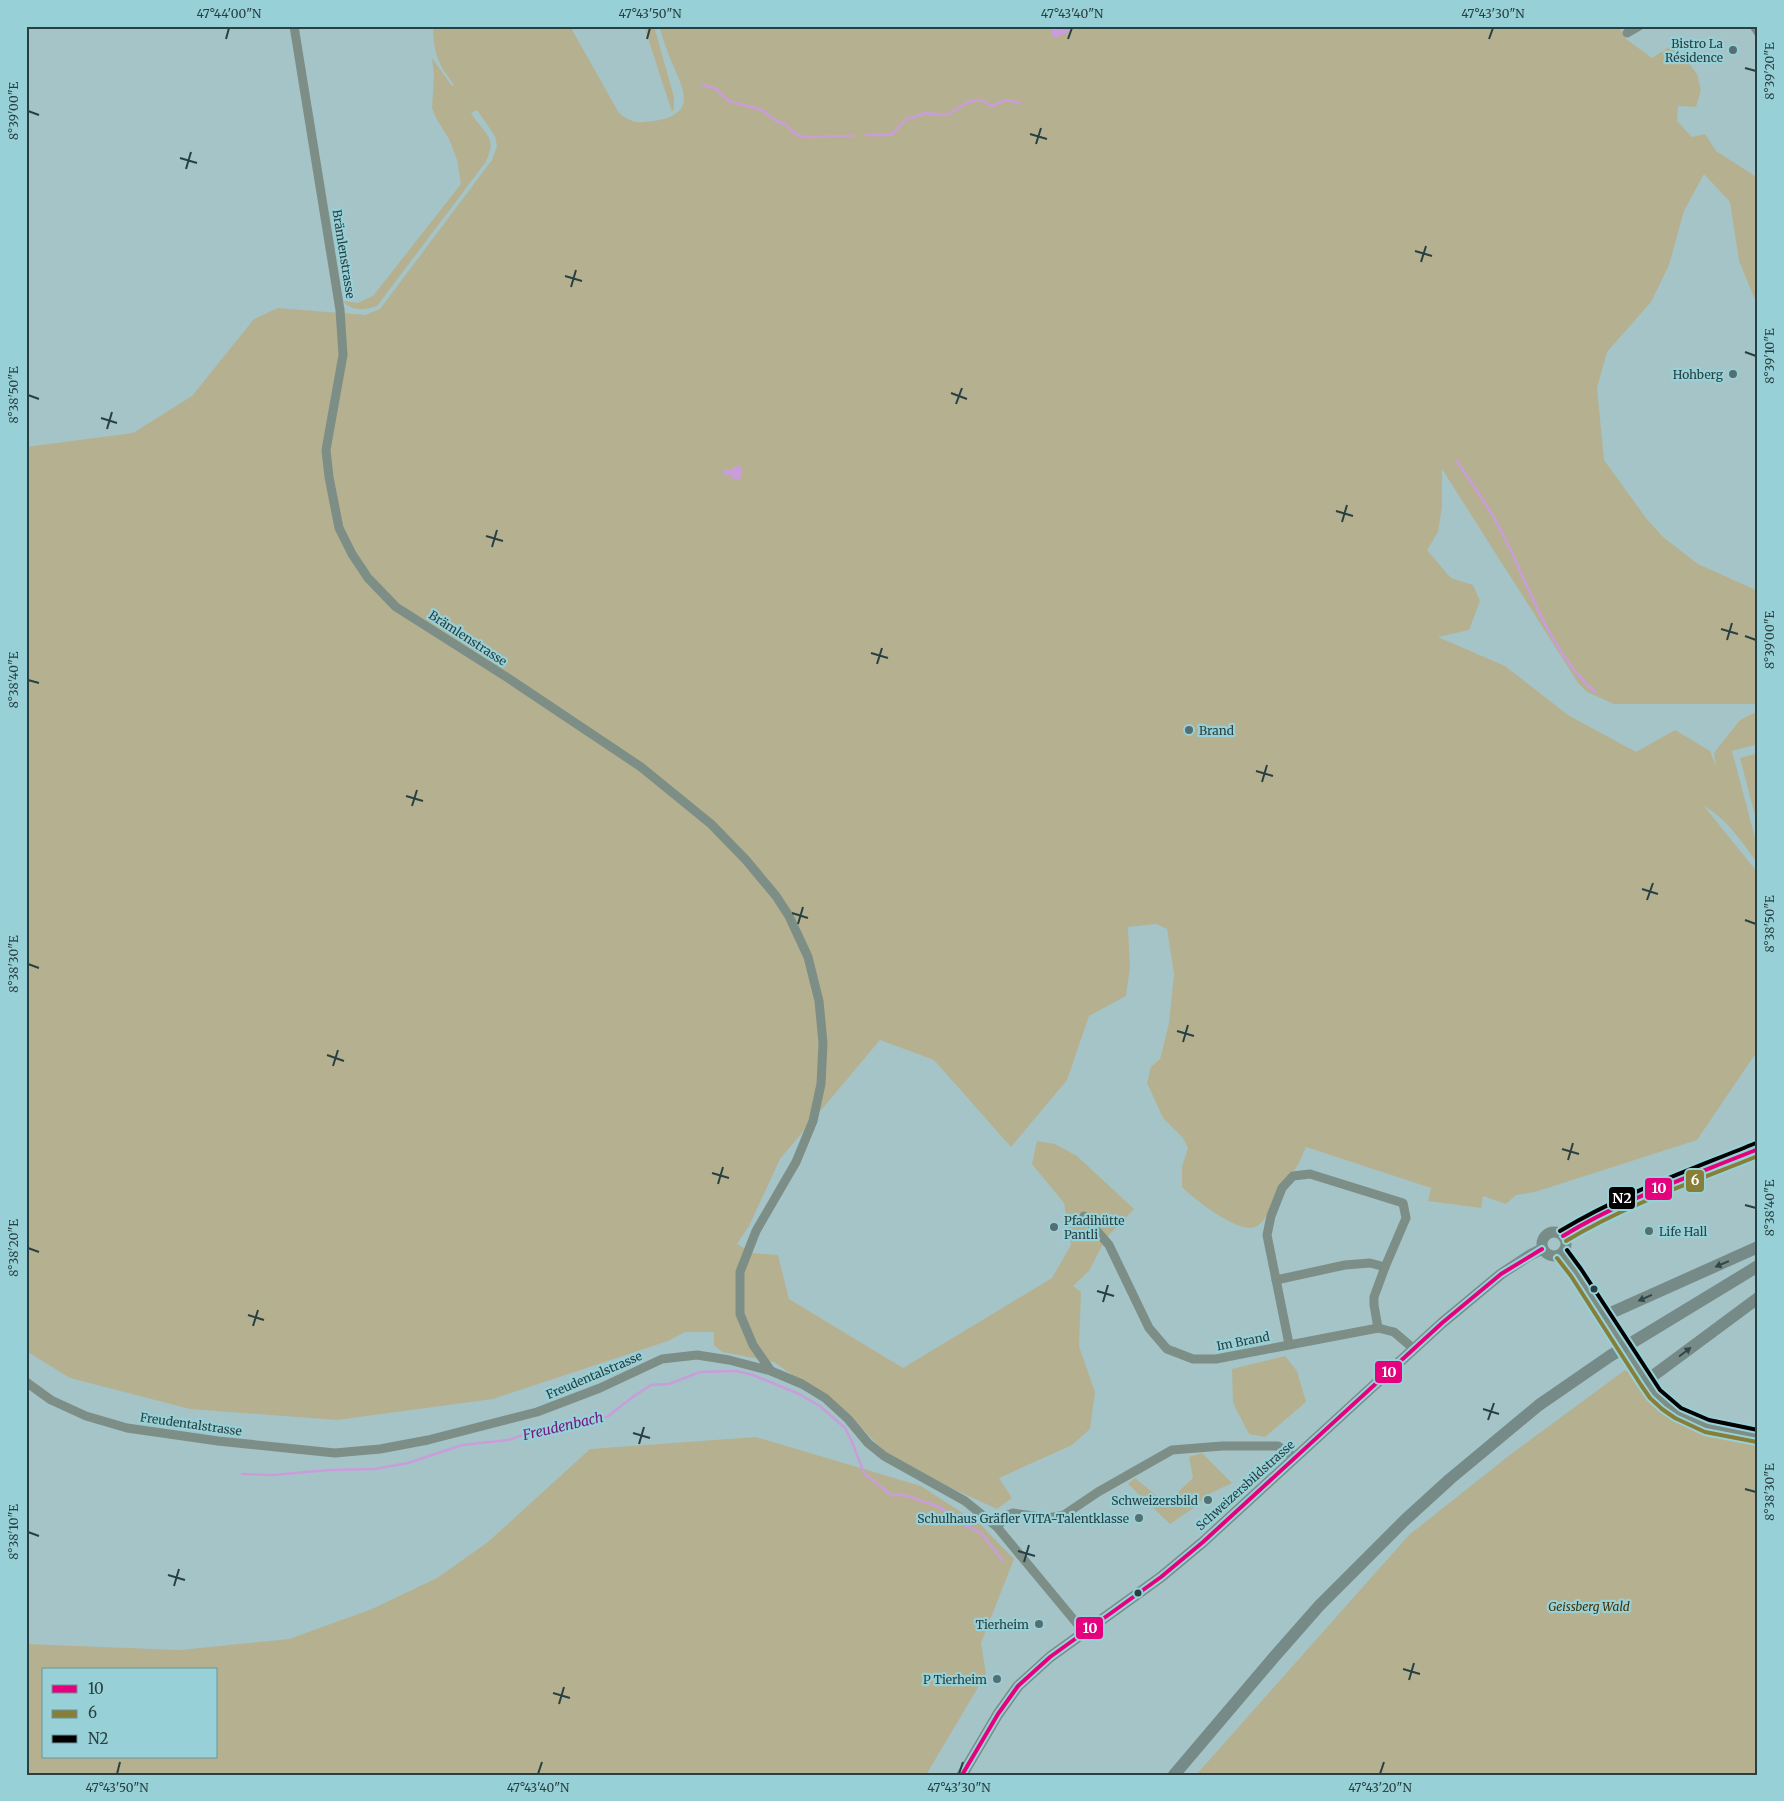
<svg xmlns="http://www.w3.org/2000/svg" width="1784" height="1801" font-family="Merriweather,serif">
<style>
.green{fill:#b5b190;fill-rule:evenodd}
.water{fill:#c99dda}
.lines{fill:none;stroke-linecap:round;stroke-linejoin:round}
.stream{stroke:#c99dda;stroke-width:2.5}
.minor{stroke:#7c8e86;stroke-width:9}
.major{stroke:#768e87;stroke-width:11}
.highway{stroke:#768b87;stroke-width:12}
.bus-1-casing{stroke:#97d0d6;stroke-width:8}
.bus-2-casing{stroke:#97d0d6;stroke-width:8}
.bus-3-casing{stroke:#97d0d6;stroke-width:8}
.bus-1{stroke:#e5007d;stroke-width:4}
.bus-2{stroke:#877e37;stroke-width:4}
.bus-3{stroke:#000;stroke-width:4}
.oneway{fill:#314849}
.ticks{fill:none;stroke:#294042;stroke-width:2}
.poi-dot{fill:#546e71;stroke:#97d0d6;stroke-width:2}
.bus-dot{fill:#294042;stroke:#97d0d6;stroke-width:2}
.labels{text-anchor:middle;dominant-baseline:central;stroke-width:4.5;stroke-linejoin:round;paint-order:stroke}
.poi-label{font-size:12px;fill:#294042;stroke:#97d0d6;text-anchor:end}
.street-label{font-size:12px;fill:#294042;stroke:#97d0d6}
.park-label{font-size:12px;font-style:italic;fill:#463100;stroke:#97d0d6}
.water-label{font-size:14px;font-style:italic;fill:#751881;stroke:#97d0d6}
.line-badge{stroke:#97d0d6;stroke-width:2}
.badge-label{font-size:14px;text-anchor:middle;font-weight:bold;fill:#fff}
.neatline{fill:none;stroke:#294042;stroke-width:2}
.ticks-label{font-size:12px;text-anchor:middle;fill:#294042}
</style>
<rect width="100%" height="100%" fill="#a5c4c8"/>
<!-- green -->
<g class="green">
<path d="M 433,26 L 570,26 L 619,113 C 634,125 641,123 659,120 C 697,112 683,88 672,63 C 667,51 663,39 659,26 L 1618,26 L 1626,39 L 1652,58 L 1674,44 L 1697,74 L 1701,90 L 1696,107 L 1678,106 L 1677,121 L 1692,137 L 1705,134 L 1716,151 L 1758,178 L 1758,307 L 1739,261 L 1730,202 L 1704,174 L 1684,211 L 1669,265 L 1651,302 L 1607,352 L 1597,388 L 1604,460 L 1646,518 L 1663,537 L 1698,564 L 1758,591 L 1758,704 L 1614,704 L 1587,692 L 1578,683 L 1442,469 L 1442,507 L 1438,532 L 1427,550 L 1451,578 L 1473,585 L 1480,601 L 1469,630 L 1438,637 L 1505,666 L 1568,715 L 1636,752 L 1675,730 L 1710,751 L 1716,766 L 1714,753 L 1740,720 L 1758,711 L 1758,744 L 1732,751 L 1758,849 L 1758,864 C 1743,843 1726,818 1704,806 L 1758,873 L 1758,1050 L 1697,1140 L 1535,1192 L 1516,1195 L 1506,1204 L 1483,1196 L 1481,1208 L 1428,1201 L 1431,1188 L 1306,1147 C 1303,1153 1300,1162 1296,1168 C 1291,1175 1282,1180 1278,1188 C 1271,1200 1269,1221 1255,1227 C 1238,1234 1194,1199 1182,1187 L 1182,1167 L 1188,1148 L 1183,1138 L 1163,1118 L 1147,1083 L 1151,1067 L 1160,1059 L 1169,1023 L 1174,974 L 1167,929 L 1156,924 L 1128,927 L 1130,967 L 1126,996 L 1089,1016 L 1067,1080 L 1011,1147 L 934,1060 L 880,1040 L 780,1159 L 749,1226 L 737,1244 L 753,1253 L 778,1255 L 789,1299 L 903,1368 L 1052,1278 L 1071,1245 L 1064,1203 L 1032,1164 L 1037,1141 L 1055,1144 L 1077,1156 L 1134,1209 L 1106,1238 L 1089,1271 L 1073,1286 L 1081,1292 L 1079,1346 L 1095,1392 L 1090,1429 L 1072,1445 L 999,1478 L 1012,1498 L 997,1509 L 949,1487 L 885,1452 L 850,1416 L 774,1362 L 722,1352 L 714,1345 L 714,1332 L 685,1332 L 668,1341 L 493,1399 L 337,1420 L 190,1409 L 70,1378 L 26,1351 L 26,447 L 133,433 L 192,396 L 254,319 L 278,308 L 365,315 L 380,309 L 492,160 L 497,146 L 495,136 L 477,110 L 471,113 C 484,134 499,137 485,163 L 377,306 C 365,310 352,312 343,301 L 358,303 L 373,296 L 461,184 L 457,160 L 449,139 L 436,118 L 432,108 L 434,76 L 432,58 L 452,86 L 454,85 C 437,62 434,55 433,26 Z"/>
<path d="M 644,26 L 654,26 L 674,97 L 674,108 L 672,112 Z"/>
<path d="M 1758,753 L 1758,827 L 1740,758 Z"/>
<path d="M 1285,1356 L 1297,1371 L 1306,1402 L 1265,1437 L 1249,1434 L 1233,1403 L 1232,1369 Z"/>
<path d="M 1625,1370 L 1646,1381 L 1655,1394 L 1693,1421 L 1758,1436 L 1758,1775 L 1196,1775 L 1409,1535 L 1511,1454 Z"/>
<path d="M 756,1437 L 921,1486 L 981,1525 L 1014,1559 L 981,1643 L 986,1674 L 926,1775 L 26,1775 L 26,1644 L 180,1650 L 289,1639 L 372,1609 L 437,1578 L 488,1542 L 590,1449 ZM 44,1670 L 216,1670 L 216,1757 L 44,1757 Z"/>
<path d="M 1202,1453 L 1232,1483 L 1207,1495 L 1195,1507 L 1170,1524 L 1128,1484 L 1135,1478 L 1163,1501 L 1176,1494 L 1193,1478 L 1189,1457 Z"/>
</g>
<!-- water -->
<g class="water">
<path d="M 1051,26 L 1071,26 L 1072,27 L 1071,30 C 1067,33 1059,37 1054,38 L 1051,35 Z"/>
<path d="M 738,465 L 741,467 L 742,471 L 740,480 L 731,478 L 730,474 L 724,476 L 724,470 L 727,469 L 731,470 Z"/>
</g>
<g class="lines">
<!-- stream -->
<g class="stream">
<path d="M 702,85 L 715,88 L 729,101 L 762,110 L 776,121 L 787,125 L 794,133 L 803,137 L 853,136"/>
<path d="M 866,135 L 891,135 L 905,120 L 925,113 L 947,115 L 968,102 L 981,100 L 992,106 L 1005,100 L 1020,103"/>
<path d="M 1457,461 C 1476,489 1496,518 1510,549 C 1533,597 1553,656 1595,692"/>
<path d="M 242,1474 L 273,1475 L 329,1470 L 375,1469 L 408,1463 L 462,1445 L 508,1440 L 532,1432 L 599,1417 L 607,1417 L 634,1396 L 651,1385 L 669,1384 L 700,1372 L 736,1371 L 753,1375 L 799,1394 L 820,1406 L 845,1428 L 852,1442 L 864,1473 L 891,1495 L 904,1495 L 940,1507 L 954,1520 L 981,1533 L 1003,1561"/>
</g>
<!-- minor -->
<g class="minor">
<path d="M 294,26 L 340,310 L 343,355 L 326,450 L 329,477 L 339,528 L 352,554 L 368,578 L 396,607 L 508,678 L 641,767 L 711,824 L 746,860 L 776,896 L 789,916 L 808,957 L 819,1001 L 823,1043 L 821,1084 L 813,1121 L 796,1162 L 756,1231 L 740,1272 L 740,1314 L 753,1345 L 771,1371"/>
<path d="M 1754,26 L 1758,32"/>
<path d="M 1627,33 L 1639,26"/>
<path d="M 1084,1216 L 1109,1245 L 1149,1328 L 1167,1349 L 1193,1359 L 1216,1359 L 1378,1328 L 1394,1332 L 1414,1349"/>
<path d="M 1562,1254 L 1576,1272 L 1646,1381 L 1655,1394 L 1666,1404 L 1678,1413 L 1707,1426 L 1758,1436"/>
<path d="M 1276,1280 L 1345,1265 L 1370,1263 L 1385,1267"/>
<path d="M 1289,1344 L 1267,1235 L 1271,1216 L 1282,1188 L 1293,1176 L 1310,1174 L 1403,1203 L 1406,1218 L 1385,1267 L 1374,1297 L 1374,1305 L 1378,1328"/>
<path d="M 26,1382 L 51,1400 L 86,1416 L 127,1428 L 218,1441 L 335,1453 L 380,1449 L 428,1440 L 537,1412 L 600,1388 L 662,1359 L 697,1355 L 729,1360 L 771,1371 L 802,1384 L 825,1398 L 848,1419 L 868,1443 L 884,1456 L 965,1501 L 997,1527 L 1084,1632"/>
<path d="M 997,1527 L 1008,1515 L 1013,1513 L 1048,1518 L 1064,1515 L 1098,1492 L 1172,1450 L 1222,1446 L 1278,1446 L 1295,1458"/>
</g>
<!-- major -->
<g class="major">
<circle cx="1554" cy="1244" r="12"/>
<path d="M 1563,1236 L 1586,1222 L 1643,1196 L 1758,1149"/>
<path d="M 962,1775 L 998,1714 L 1018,1686 L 1050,1657 L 1161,1577 L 1203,1542 L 1442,1323 L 1501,1274 L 1530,1255 L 1542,1249"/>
</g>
<!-- highway -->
<g class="highway">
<path d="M 1604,1316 L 1758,1247"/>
<path d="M 1646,1381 L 1758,1298"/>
<path d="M 1174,1775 L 1275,1656 L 1319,1606 L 1405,1520 L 1450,1479 L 1539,1405 L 1610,1356 L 1758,1266"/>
</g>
<defs>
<g id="bus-1">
<path d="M 1563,1236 C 1623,1199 1692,1176 1758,1149"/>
<path d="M 962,1775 L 998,1714 L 1018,1686 L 1050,1657 L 1161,1577 L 1203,1542 L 1442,1323 L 1501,1274 L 1542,1249"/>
</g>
<g id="bus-2">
<path d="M 1566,1241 C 1626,1205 1693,1182 1758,1156"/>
<path d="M 1557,1258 L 1571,1276 L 1641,1385 L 1650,1398 L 1662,1409 L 1675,1418 L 1705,1432 L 1757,1442"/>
</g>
<g id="bus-3">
<path d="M 1560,1231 C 1621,1194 1690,1170 1756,1143"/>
<path d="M 1567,1250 L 1581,1269 L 1660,1390 L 1681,1408 L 1709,1420 L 1758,1430"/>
</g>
</defs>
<!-- bus-1 casing -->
<use href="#bus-1" class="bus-1-casing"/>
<!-- bus-2 casing -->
<use href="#bus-2" class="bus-2-casing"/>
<!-- bus-3 casing -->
<use href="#bus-3" class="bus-3-casing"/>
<!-- bus-1 -->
<use href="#bus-1" class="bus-1"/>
<!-- bus-2 -->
<use href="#bus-2" class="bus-2"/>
<!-- bus-3 -->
<use href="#bus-3" class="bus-3"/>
</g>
<!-- one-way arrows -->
<defs><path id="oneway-solid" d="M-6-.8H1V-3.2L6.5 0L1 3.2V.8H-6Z" transform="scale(1.25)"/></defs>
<g class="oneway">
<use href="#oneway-solid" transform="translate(1722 1264) rotate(157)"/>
<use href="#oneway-solid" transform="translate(1645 1298) rotate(156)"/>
<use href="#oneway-solid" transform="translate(1685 1352) rotate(-37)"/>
</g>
<!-- ticks -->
<path class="ticks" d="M 226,39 L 229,28M 647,39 L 650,28M 1068,39 L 1072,28M 1489,39 L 1493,28M 1745,68 L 1756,71M 28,111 L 39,115M 1030,134 L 1047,139M 1036,144 L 1041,128M 180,158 L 197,163M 186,169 L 191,152M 1415,251 L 1432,256M 1421,262 L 1426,246M 565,276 L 582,281M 571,287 L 576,270M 1745,352 L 1756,356M 951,393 L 967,399M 28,395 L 39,399M 956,404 L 962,388M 101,418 L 117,423M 107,429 L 112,412M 1336,511 L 1353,516M 1342,522 L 1347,505M 486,536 L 503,541M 492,547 L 497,530M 1721,629 L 1738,634M 1745,636 L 1756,640M 1727,640 L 1732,623M 871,653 L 888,658M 877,664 L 882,648M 28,680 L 39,683M 1256,771 L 1273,776M 1262,782 L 1267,765M 406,796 L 423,801M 412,806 L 417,790M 1642,889 L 1658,894M 1647,900 L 1653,883M 792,913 L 808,918M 1745,920 L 1756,924M 798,924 L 803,907M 28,964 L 39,968M 1177,1031 L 1194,1036M 1183,1042 L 1188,1025M 327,1055 L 344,1061M 333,1066 L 338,1050M 1562,1149 L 1579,1154M 1568,1160 L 1573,1143M 712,1173 L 729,1178M 718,1184 L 723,1167M 1745,1205 L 1756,1208M 28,1248 L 39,1252M 1097,1291 L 1114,1296M 1103,1302 L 1108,1285M 248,1315 L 264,1320M 253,1326 L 258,1310M 1483,1409 L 1499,1414M 1488,1420 L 1494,1403M 633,1433 L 650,1438M 639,1444 L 644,1427M 1745,1489 L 1756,1492M 28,1532 L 39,1536M 1018,1551 L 1035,1556M 1024,1562 L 1029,1545M 168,1575 L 185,1580M 174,1586 L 179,1569M 1403,1669 L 1420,1674M 1409,1680 L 1414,1663M 553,1693 L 570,1698M 559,1704 L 564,1687M 117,1774 L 120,1762M 538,1774 L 542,1762M 959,1774 L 963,1762M 1380,1774 L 1384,1762"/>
<!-- markers -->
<g class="poi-dot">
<circle cx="1733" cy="50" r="5"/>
<circle cx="1733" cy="374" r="5"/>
<circle cx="1189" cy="730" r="5"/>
<circle cx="1054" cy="1227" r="5"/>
<circle cx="1649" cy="1231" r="5"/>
<circle cx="1208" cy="1500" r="5"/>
<circle cx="1139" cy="1518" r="5"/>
<circle cx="1039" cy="1624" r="5"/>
<circle cx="997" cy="1679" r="5"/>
</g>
<g class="bus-dot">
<circle cx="1594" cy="1289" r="4.5"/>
<circle cx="1138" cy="1593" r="4.5"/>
</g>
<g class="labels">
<!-- poi labels -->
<g class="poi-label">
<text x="1723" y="43">Bistro La<tspan x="1723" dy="14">Résidence</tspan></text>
<text x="1723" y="374">Hohberg</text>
<text x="1199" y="730" text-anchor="start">Brand</text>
<text x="1064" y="1220" text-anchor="start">Pfadihütte<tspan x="1064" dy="14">Pantli</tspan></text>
<text x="1659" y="1231" text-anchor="start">Life Hall</text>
<text x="1198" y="1500">Schweizersbild</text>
<text x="1129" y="1518">Schulhaus Gräfler VITA-Talentklasse</text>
<text x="1029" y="1624">Tierheim</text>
<text x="987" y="1679">P Tierheim</text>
</g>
<!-- street labels -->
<g class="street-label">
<text transform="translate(344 254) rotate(81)">Brämlenstrasse</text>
<text transform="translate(468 638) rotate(33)">Brämlenstrasse</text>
<text transform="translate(1243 1341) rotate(-11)">Im Brand</text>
<text transform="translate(594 1375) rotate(-23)">Freudentalstrasse</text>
<text transform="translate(191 1424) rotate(8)">Freudentalstrasse</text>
<text transform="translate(1245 1485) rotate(-42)">Schweizersbildstrasse</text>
</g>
<!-- park labels -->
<g class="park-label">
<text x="1589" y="1606">Geissberg Wald</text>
</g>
<!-- water labels -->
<g class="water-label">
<text transform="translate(563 1426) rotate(-13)">Freudenbach</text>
</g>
</g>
<g class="line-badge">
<rect x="1685" y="1169" width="20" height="24" rx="5" fill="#877e37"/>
<rect x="1644" y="1177" width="29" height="24" rx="5" fill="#e5007d"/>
<rect x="1608" y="1186" width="28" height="24" rx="5" fill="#000"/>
<rect x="1374" y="1360" width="29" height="24" rx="5" fill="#e5007d"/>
<rect x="1075" y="1616" width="29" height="24" rx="5" fill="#e5007d"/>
</g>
<g class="badge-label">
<text x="1695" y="1185">6</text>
<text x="1659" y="1193">10</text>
<text x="1622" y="1203">N2</text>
<text x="1389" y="1377">10</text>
<text x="1090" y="1633">10</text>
</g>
<!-- border -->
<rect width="1784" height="1801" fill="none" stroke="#97d0d6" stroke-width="55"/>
<!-- legend -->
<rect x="42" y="1668" width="175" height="90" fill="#97d0d6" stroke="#6b969b"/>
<rect x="52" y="1685" width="25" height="8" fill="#e5007d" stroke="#6b969b"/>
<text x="88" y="1694" font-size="15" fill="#294042">10</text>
<rect x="52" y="1710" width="25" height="8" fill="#877e37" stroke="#6b969b"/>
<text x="88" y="1718" font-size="15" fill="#294042">6</text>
<rect x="52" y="1735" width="25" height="8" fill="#000000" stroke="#6b969b"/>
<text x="88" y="1744" font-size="15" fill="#294042">N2</text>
<rect x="28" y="28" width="1728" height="1746" class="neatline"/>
<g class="ticks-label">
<text x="229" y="18">47°44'00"N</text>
<text x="650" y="18">47°43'50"N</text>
<text x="1072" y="18">47°43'40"N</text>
<text x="1493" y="18">47°43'30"N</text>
<text transform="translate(1770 71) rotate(-90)" y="4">8°39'20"E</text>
<text transform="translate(14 111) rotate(-90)" y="4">8°39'00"E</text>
<text transform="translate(1770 356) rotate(-90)" y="4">8°39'10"E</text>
<text transform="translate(14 395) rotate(-90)" y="4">8°38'50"E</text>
<text transform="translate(1770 640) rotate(-90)" y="4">8°39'00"E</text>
<text transform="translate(14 680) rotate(-90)" y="4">8°38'40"E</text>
<text transform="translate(1770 924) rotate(-90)" y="4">8°38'50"E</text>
<text transform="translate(14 964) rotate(-90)" y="4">8°38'30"E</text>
<text transform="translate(1770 1208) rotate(-90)" y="4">8°38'40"E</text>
<text transform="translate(14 1248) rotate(-90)" y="4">8°38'20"E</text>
<text transform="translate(1770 1492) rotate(-90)" y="4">8°38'30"E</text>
<text transform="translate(14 1532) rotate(-90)" y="4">8°38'10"E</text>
<text x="117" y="1792">47°43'50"N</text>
<text x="538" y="1792">47°43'40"N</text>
<text x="959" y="1792">47°43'30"N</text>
<text x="1380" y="1792">47°43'20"N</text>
</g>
</svg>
